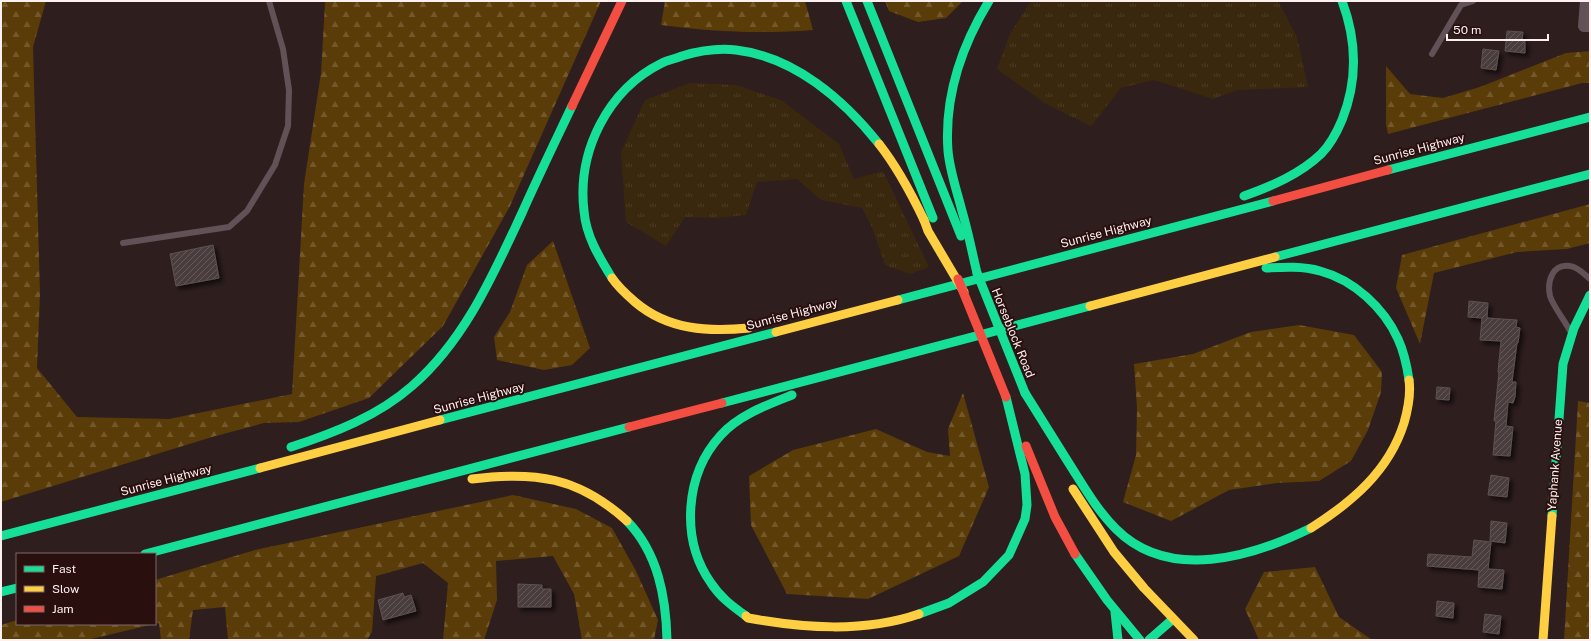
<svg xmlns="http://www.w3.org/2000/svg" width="1591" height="641" font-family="'Public Sans',sans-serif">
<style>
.grass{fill:url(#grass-tufts)}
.forest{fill:url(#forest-firs)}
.building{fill:url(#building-hatch);stroke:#5e514e;filter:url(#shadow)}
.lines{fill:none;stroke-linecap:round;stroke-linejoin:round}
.lane{stroke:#625258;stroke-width:6}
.street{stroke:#625258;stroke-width:12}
.fast{stroke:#16e098;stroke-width:9}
.slow{stroke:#ffcf43;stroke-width:9}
.jam{stroke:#f24e42;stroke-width:9}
.fast-bridge{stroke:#16e098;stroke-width:9}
.slow-bridge{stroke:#ffcf43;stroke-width:9}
.jam-bridge{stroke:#f24e42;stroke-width:9}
.labels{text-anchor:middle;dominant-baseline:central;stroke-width:4;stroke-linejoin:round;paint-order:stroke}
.street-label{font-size:12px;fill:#fdf0f0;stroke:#2a0f0f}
</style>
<defs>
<pattern id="grass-tufts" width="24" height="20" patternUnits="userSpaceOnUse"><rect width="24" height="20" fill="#39280d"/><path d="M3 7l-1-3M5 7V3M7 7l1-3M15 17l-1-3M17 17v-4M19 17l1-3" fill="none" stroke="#4d3d25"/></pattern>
<pattern id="forest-firs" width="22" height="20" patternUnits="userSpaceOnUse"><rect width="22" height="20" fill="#5a3c08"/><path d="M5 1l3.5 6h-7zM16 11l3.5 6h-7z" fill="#73582c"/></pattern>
<pattern id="building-hatch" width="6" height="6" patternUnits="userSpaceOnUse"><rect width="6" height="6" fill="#4a3e3c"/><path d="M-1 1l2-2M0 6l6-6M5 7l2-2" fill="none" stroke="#655a58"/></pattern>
<filter id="shadow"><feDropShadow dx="3.5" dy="3.5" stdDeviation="2" flood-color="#0009"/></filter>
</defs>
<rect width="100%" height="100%" fill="#2e1e1e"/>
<!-- grass -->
<g class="grass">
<path d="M 1031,1 L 1278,1 L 1297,37 L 1308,87 L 1238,90 L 1213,99 L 1154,80 L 1121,88 L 1091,126 L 1046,104 L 997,69 L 1010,34 Z"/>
<path d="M 690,83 L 736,85 L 781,100 L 839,144 L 854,179 L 883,171 L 929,267 L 910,274 L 885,265 L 872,227 L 862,208 L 821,200 L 797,179 L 757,182 L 746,215 L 715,218 L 685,217 L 666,246 L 626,222 L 621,152 L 645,100 Z"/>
</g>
<!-- forest -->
<g class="forest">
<path d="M 1,1 L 46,1 L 33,47 L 40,294 L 37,368 L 77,417 L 169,419 L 292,394 L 304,184 L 321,73 L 325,3 L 327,1 L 601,1 L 510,206 L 443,326 L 369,398 L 299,422 L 264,423 L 212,437 L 1,502 Z"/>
<path d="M 665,1 L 805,1 L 813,30 C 761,34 713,32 661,25 Z"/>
<path d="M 885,1 L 963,1 L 946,18 L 918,22 L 889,11 Z"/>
<path d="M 1590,51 L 1590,83 L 1582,83 L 1388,134 L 1386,124 L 1386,66 L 1410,94 L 1443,98 L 1480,87 L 1566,53 Z"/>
<path d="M 1590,204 L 1590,243 L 1567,249 L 1517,252 L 1434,273 L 1420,344 L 1396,288 L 1402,255 Z"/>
<path d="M 553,241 L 590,348 L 572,365 L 544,370 L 497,360 L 494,337 L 510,312 L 527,265 Z"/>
<path d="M 1299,325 L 1354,335 L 1382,372 L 1381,392 L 1368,430 L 1351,461 L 1319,481 L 1277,483 L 1229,490 L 1171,521 L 1123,502 L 1136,455 L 1137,408 L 1134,364 L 1193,354 L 1251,332 Z"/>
<path d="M 963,393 L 989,487 L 959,556 L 868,599 L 787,594 L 751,525 L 749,476 L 793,450 L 876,429 L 927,452 L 950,456 L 948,429 Z"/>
<path d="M 1578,401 L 1590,403 L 1590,640 L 1564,640 Z"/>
<path d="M 513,495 L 576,509 L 612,528 L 636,571 L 658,620 L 654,640 L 582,640 L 574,594 L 553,556 L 496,561 L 497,600 L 484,640 L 443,640 L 448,583 L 423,563 L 376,576 L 372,632 L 367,640 L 228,640 L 225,607 L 193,610 L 189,640 L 161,640 L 159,623 L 155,624 L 155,580 L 255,550 Z"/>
<path d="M 1315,567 L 1339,617 L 1372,640 L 1259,640 L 1245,609 L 1264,572 Z"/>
<path d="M 17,620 L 17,624 L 154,624 L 87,640 L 1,640 L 1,625 Z"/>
</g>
<!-- building -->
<g class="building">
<path d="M 1507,31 L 1523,32 L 1522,41 L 1525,41 L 1525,53 L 1505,51 Z"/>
<path d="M 1483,49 L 1499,51 L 1496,70 L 1481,68 Z"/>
<path d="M 213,245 L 219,278 L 176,286 L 170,254 Z"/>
<path d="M 1469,301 L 1488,303 L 1487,318 L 1517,320 L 1516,327 L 1520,328 L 1518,343 L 1517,343 L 1512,382 L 1516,382 L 1515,397 L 1513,403 L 1508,402 L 1506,426 L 1513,427 L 1510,456 L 1493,455 L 1496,421 L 1494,421 L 1499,372 L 1498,372 L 1501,341 L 1480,340 L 1482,318 L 1468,317 Z"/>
<path d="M 1437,387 L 1450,388 L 1449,400 L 1436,399 Z"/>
<path d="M 1491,475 L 1509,478 L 1507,497 L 1488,495 Z"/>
<path d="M 1491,521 L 1507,523 L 1505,543 L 1490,541 Z"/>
<path d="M 1474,540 L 1491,542 L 1488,569 L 1504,570 L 1502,589 L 1478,587 L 1479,570 L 1427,566 L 1428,554 L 1472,557 Z"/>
<path d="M 518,584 L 542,585 L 542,589 L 551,589 L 551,607 L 518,607 Z"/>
<path d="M 403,593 L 404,597 L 411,595 L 416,611 L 383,620 L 378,600 Z"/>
<path d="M 1437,601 L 1454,603 L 1453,618 L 1436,616 Z"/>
<path d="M 1485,614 L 1501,616 L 1499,634 L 1483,632 Z"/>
</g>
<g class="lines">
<!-- lane -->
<g class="lane">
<path d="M 1432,54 L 1461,5 L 1473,1"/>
<path d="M 123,243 L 229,227 L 247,211 L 275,165 L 288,126 L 289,90 L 283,49 L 269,1"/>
<path d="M 1570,331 C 1565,321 1553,306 1550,296 C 1547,282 1552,263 1570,266 C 1578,267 1584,274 1590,279"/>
</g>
<!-- street -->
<path class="street" d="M 1586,1 L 1584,26 L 1590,26"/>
<!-- fast -->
<g class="fast">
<path d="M 846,1 L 933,218"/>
<path d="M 867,1 L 961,236"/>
<path d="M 1388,170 L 1590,117"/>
<path d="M 1244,196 C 1272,186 1300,174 1321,154 C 1331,144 1337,132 1342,120 C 1358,80 1357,41 1342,1"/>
<path d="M 1275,257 L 1590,174"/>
<path d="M 1266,268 C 1284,267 1303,266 1320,271 C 1354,280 1384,308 1398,339 C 1404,352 1407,366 1409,380"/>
<path d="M 977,273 C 972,252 968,231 962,211 C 957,191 950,172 948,151 C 944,96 961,47 989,1"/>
<path d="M 612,278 C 599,257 586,236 584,211 C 577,152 607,90 662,63 C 668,60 675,59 682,56 C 699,51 718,48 736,50 C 795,57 844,100 879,144"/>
<path d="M 898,300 L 1273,201"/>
<path d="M 1025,393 C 1040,417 1055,441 1070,465 C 1084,487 1097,510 1116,529 C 1169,582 1252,557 1311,528"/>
<path d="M 722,403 L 1090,306"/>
<path d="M 440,420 L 776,332"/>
<path d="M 291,447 C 334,433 378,416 412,386 C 465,340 493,275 522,213 C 538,177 555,142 572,106"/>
<path d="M 1552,516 L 1563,364 L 1574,328 L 1590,295"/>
<path d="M 627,521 C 658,553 666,597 667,640"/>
<path d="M 1,536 L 260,468"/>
<path d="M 145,554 L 629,427"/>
<path d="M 1075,554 L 1107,600 L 1140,640"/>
<path d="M 1,592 L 17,588"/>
<path d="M 1115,612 L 1118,640"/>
<path d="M 919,614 L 949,603 L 983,582 L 1009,555 L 1025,519 L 1027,505 L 1025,474 L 1006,397"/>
<path d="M 746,616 C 732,606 720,597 711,583 C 680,539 685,474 721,435 C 739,415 767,405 792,395"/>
<path d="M 1149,640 L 1173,619"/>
</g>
<!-- slow -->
<g class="slow">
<path d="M 879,144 C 898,168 911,193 924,220"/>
<path d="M 612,278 C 618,287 627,295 635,302 C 668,330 708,332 749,328"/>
<path d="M 1090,306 L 1275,257"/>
<path d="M 776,332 L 898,300"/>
<path d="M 260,468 L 440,420"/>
<path d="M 472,479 C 535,471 579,477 627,521"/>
<path d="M 1073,489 L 1114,552 L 1144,588 L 1194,640"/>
<path d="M 1311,528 C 1352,502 1389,471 1404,423 C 1408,409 1411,394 1409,380"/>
<path d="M 746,616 L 748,618 C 803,628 864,633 919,614"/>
<path d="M 1543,640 L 1552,516"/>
</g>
<!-- jam -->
<g class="jam">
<path d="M 572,106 L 622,1"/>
<path d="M 1273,201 L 1388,170"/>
<path d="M 629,427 L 722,403"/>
<path d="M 1026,446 L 1055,517 L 1075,554"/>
</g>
<!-- fast-bridge -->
<path class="fast-bridge" d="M 977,273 L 1025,393"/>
<!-- slow-bridge -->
<path class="slow-bridge" d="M 924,220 L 928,231 L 964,292"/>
<!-- jam-bridge -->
<path class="jam-bridge" d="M 958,279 L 1006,397"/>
</g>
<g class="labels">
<!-- street labels -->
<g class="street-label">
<text transform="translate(1419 149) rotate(-15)">Sunrise Highway</text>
<text transform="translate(1106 232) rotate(-15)">Sunrise Highway</text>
<text transform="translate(792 314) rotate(-15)">Sunrise Highway</text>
<text transform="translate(1013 333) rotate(68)">Horseblock Road</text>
<text transform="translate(479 398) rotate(-15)">Sunrise Highway</text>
<text transform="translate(1555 465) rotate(-86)">Yaphank Avenue</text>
<text transform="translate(166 480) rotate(-15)">Sunrise Highway</text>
</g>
</g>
<!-- border -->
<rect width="1591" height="641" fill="none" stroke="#fdf0f0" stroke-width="4"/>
<!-- legend -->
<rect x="16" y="553" width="140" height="72" fill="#2a0f0f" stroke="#7e6969"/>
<rect x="24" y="566" width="20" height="6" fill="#16e098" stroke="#7e6969"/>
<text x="52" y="573" font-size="12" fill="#fdf0f0">Fast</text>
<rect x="24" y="586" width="20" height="6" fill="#ffcf43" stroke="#7e6969"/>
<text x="52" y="593" font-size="12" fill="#fdf0f0">Slow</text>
<rect x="24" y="606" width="20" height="6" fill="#f24e42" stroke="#7e6969"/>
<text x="52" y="613" font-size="12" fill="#fdf0f0">Jam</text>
<!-- scale -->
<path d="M1447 34v6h101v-6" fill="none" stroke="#fdf0f0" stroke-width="2"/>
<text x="1453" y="34" font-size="12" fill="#fdf0f0" stroke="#2a0f0f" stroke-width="3" paint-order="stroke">50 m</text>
</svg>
